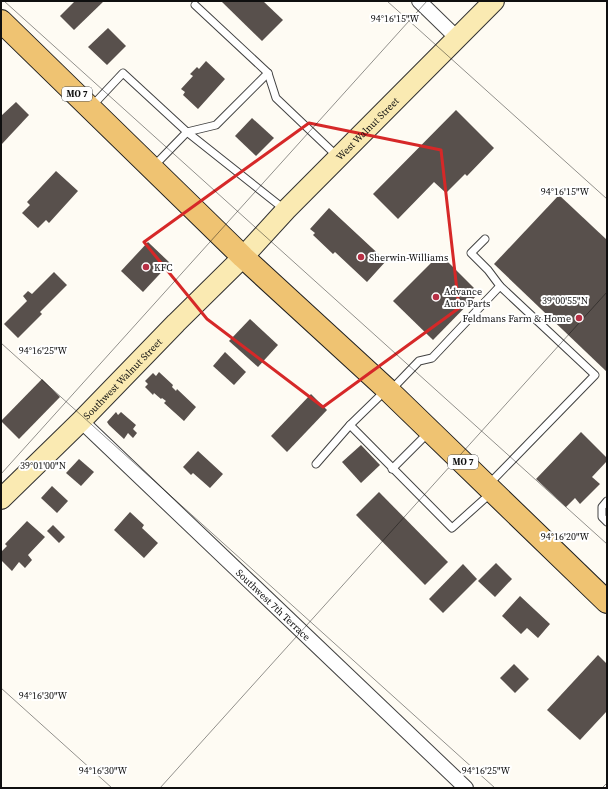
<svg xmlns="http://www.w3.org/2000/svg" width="608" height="789" font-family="'Source Serif 4',serif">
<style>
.building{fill:#58504c}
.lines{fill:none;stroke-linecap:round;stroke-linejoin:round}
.lane-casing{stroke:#424242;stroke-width:9}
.street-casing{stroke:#424242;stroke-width:16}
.secondary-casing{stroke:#313131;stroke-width:22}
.primary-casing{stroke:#202020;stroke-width:24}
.lane{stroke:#fff;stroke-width:7}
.street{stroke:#fff;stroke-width:14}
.secondary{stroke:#faeab2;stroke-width:20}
.primary{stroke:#efc372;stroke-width:22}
.marked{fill:none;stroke:#d62828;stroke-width:3;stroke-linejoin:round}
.ticks{fill:none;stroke:#0f0f0f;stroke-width:1;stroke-opacity:0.45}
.poi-dot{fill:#b73045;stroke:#fff;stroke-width:1.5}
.labels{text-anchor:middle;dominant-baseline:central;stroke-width:4;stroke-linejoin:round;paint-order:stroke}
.shield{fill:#fff;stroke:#575757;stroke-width:1}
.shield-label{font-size:9px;font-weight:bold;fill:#0f0f0f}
.street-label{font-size:10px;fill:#0f0f0f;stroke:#fff}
.poi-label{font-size:10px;fill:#0f0f0f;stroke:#fff;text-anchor:start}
.ticks-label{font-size:10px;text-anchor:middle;fill:#0f0f0f;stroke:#fff;stroke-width:4;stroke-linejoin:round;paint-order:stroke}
</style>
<rect width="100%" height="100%" fill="#fefbf3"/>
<!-- building -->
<g class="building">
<path d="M 75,1 L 104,1 L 74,30 L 60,16 Z"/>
<path d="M 221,1 L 263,1 L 283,20 L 262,41 Z"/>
<path d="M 108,28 L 126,46 L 107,65 L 88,47 Z"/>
<path d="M 206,61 L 225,79 L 198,109 L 183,95 L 185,92 L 181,89 L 193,76 L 190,74 L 197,67 L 199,69 Z"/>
<path d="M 16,102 L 29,115 L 1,145 L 1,116 Z"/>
<path d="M 456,110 L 494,148 L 467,176 L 465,174 L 446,193 L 434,182 L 398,219 L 373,194 Z"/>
<path d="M 252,118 L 274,138 L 256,156 L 235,136 Z"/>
<path d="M 56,171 L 78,191 L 49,223 L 46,220 L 38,228 L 22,213 L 30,205 L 27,202 Z"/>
<path d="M 559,195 L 607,240 L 607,372 L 494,264 Z"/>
<path d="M 329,208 L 386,261 L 367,282 L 335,252 L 333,254 L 313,235 L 315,233 L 310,229 Z"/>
<path d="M 148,242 L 170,263 L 143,292 L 121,271 Z"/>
<path d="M 440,254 L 479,293 L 433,340 L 393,301 Z"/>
<path d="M 54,272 L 67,285 L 40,312 L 42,314 L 18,338 L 4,324 L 27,301 L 23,296 L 28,291 L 32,294 Z"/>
<path d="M 250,319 L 278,345 L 258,367 L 229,341 Z"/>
<path d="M 225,352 L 246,372 L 234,385 L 213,366 Z"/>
<path d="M 159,372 L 173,385 L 172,387 L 176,391 L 177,389 L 196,407 L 184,421 L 164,403 L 166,401 L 162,398 L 161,399 L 154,393 L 153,395 L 145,387 L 148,384 L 145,381 L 153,373 L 156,376 Z"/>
<path d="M 42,379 L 60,397 L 19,439 L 1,421 Z"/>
<path d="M 311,394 L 327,410 L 287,452 L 271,436 Z"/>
<path d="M 116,412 L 118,415 L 121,412 L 136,425 L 133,429 L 137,433 L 133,438 L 128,433 L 124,439 L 109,425 L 107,422 Z"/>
<path d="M 581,432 L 607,458 L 607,461 L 592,477 L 600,484 L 580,504 L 575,498 L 566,507 L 536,479 Z"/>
<path d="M 361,445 L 380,465 L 361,483 L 342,462 Z"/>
<path d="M 198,451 L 223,474 L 210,488 L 193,473 L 191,475 L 183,467 Z"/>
<path d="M 79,459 L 94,472 L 81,486 L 66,473 Z"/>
<path d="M 52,486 L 68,501 L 57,513 L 41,498 Z"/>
<path d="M 379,492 L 448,562 L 425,585 L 356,515 Z"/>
<path d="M 130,512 L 144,525 L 142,528 L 158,543 L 144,558 L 114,530 Z"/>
<path d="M 27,521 L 45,537 L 28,555 L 32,560 L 25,568 L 19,562 L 12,571 L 1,560 L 1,552 L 7,546 L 5,544 Z"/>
<path d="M 53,525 L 65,537 L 59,543 L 47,531 Z"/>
<path d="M 496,563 L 512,579 L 495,597 L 478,581 Z"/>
<path d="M 463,564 L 477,579 L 443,613 L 429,599 Z"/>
<path d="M 520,596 L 550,624 L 538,638 L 527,628 L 521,634 L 502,616 Z"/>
<path d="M 598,655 L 607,664 L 607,711 L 580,740 L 547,710 Z"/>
<path d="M 514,664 L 529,679 L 515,693 L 500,678 Z"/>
</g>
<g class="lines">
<defs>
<g id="lane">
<path d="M 268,73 L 276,98 L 338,157"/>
<path d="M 92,106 L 123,73 L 187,132 L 153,167"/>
<path d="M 187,132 L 216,125 L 268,73 L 195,5"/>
<path d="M 187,132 L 284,209"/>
<path d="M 485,239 L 471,253 L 488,270 L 500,286"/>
<path d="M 391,390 L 419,361 L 432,358 L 500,286 L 595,375 L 489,484"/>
<path d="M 385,391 L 350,425 L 452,528 L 491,493"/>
<path d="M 316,464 L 350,425"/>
<path d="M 392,469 L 429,432"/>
<path d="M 607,501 L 602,507 L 602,517 L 607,522"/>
</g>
<g id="street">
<path d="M 419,1 L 457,38"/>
<path id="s1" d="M 81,421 L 466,788"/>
</g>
<g id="secondary">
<path id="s2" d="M 1,499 L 81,421 L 176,323 L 243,257 L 286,210 L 494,1"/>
</g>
<path id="primary" d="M 1,21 L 243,257 L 390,392 L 607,602"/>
</defs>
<!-- lane casing -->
<use href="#lane" class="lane-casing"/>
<!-- street casing -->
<use href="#street" class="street-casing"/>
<!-- secondary casing -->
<use href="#secondary" class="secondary-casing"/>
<!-- primary casing -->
<use href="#primary" class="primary-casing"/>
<!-- lane -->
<use href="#lane" class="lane"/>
<!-- street -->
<use href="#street" class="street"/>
<!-- secondary -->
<use href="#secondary" class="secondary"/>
<!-- primary -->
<use href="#primary" class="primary"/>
</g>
<!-- marked area -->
<path class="marked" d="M 309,123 L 441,150 L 459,308 L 323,407 L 207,319 L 144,242 Z"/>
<!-- ticks -->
<path class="ticks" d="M 4,1 L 607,544M 387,1 L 607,199M 1,343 L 495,788M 1,474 L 427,1M 1,688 L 112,788M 160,788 L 607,292M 602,788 L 607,783"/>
<!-- markers -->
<g class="poi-dot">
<circle cx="361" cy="257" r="4"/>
<circle cx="146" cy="267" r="4"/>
<circle cx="436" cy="297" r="4"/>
<circle cx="579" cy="318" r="4"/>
</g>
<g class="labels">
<!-- shield labels -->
<g class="shield">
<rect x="62" y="87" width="30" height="14" rx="3"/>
<rect x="448" y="455" width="30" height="14" rx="3"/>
</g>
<g class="shield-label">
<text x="77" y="94">MO 7</text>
<text x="463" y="462">MO 7</text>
</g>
<!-- street labels -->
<g class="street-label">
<text stroke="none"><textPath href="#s2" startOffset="521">West Walnut Street</textPath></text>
<text stroke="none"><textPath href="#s2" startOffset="171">Southwest Walnut Street</textPath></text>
<text stroke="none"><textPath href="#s1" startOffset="266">Southwest 7th Terrace</textPath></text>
</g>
<!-- poi labels -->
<g class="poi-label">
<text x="369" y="257">Sherwin-Williams</text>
<text x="154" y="267">KFC</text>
<text x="444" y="291">Advance<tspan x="444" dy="12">Auto Parts</tspan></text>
<text x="571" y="318" text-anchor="end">Feldmans Farm &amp; Home</text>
</g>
</g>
<g class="ticks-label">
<text x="395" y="22">94°16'15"W</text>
<text x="565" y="195">94°16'15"W</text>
<text x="565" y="304">39°00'55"N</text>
<text x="43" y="354">94°16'25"W</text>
<text x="43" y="469">39°01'00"N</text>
<text x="565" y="540">94°16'20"W</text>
<text x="43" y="699">94°16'30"W</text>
<text x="103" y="774">94°16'30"W</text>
<text x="486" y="774">94°16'25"W</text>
</g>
<!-- border -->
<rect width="608" height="789" fill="none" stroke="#0f0f0f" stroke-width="4"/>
</svg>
